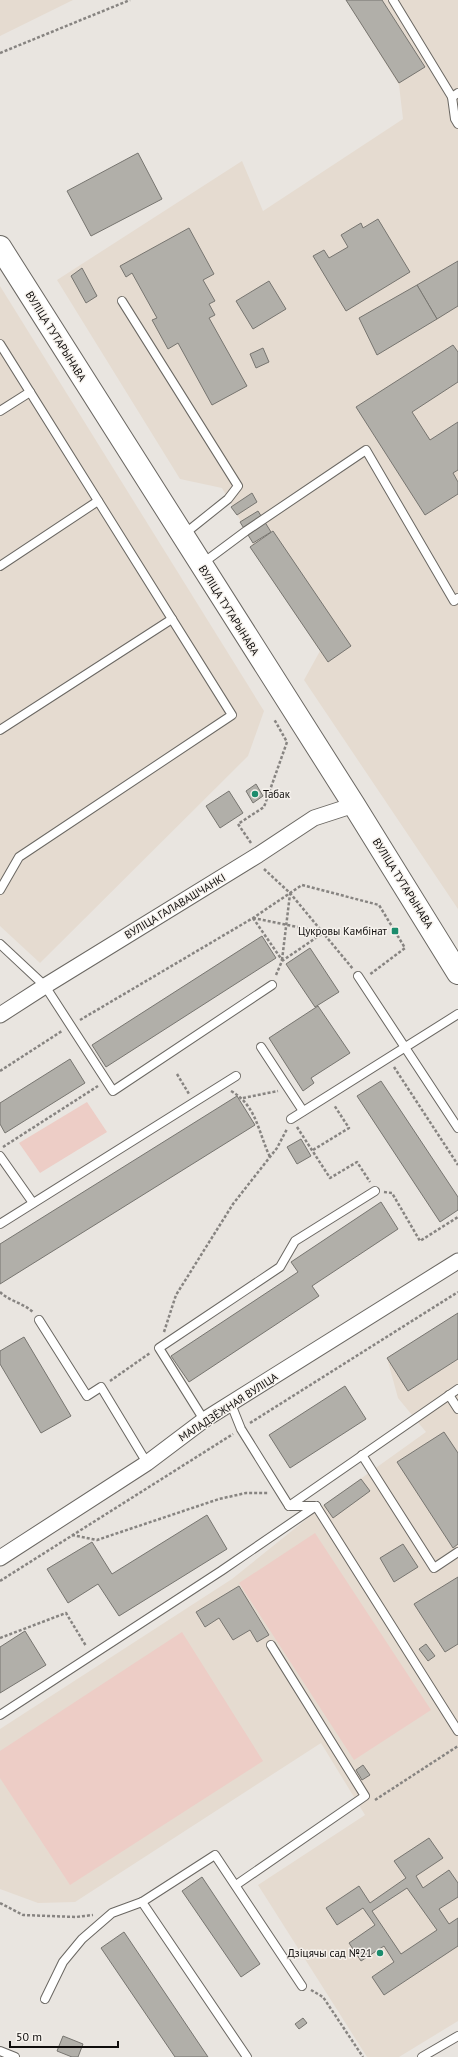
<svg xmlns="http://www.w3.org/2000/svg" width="458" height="2057" font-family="'PT Sans',sans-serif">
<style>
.built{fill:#e5dbd0}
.green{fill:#edcdc6}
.building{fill:#b1afa9;stroke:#777570;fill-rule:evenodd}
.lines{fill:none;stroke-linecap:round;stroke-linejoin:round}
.lane-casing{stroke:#6a6762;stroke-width:10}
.street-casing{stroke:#6a6762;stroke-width:17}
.secondary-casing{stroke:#6a6762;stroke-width:24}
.path{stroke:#878481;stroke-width:2.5;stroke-dasharray:3 2;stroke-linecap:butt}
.lane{stroke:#fff;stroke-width:8}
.street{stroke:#fff;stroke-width:15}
.secondary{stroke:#fff;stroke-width:22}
.poi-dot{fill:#1c8c6d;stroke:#f6f2ed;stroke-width:1.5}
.labels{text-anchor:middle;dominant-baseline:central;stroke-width:3;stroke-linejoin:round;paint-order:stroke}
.street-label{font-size:11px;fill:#0f0d0c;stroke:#f6f2ed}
.poi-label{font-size:11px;fill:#0f0d0c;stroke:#f6f2ed;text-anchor:end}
</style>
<rect width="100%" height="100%" fill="#e9e5e0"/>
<!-- built -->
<g class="built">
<path d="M 0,0 L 73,0 L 0,36 Z"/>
<path d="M 346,0 L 458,0 L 458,909 L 304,680 L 320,651 L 250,547 L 253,543 L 222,488 L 180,479 L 57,280 L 242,161 L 263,211 L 403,119 L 399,85 Z"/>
<path d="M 0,286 L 264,711 L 248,756 L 40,963 L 0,926 Z"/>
<path d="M 458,1313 L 458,2021 L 399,2057 L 367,2057 L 258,1885 L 365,1815 L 321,1743 L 75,1902 L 38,1903 L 0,1889 L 0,1729 L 232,1579 L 324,1505 L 426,1432 L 398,1398 L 387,1358 Z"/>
</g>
<!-- green -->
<g class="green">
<path d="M 87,1102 L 107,1132 L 40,1173 L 19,1143 Z"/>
<path d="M 315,1533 L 431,1710 L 354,1760 L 239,1583 Z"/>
<path d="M 182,1632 L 263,1761 L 70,1885 L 0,1778 L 0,1751 Z"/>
</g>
<!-- building -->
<g class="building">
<path d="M 346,0 L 382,0 L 425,67 L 399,83 Z"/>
<path d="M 138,153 L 162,199 L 91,236 L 67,191 Z"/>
<path d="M 378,219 L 410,272 L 346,311 L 313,256 L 324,250 L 329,258 L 348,247 L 341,235 L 361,223 L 363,228 Z"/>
<path d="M 189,228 L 214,274 L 203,280 L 215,301 L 209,304 L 215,315 L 209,318 L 247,386 L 212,405 L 178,343 L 168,349 L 152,320 L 157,318 L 132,273 L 126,277 L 120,266 Z"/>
<path d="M 458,261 L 458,306 L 437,319 L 417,285 Z"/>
<path d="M 82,268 L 97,296 L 86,303 L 71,276 Z"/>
<path d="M 269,281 L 286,309 L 253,329 L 236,301 Z"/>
<path d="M 417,285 L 437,319 L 377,355 L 359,318 Z"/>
<path d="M 453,345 L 458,352 L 458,382 L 412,412 L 430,440 L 458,422 L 458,470 L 453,473 L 458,482 L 458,494 L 425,515 L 356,407 Z"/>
<path d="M 263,348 L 269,362 L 256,368 L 250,354 Z"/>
<path d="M 252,493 L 257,502 L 237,515 L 231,507 Z"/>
<path d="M 258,511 L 271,532 L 253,543 L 240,522 Z"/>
<path d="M 273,531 L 351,646 L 328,662 L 250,547 Z"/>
<path d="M 256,784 L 263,796 L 253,803 L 246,791 Z"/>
<path d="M 229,791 L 243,813 L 220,828 L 206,806 Z"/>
<path d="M 262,936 L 276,958 L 106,1067 L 92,1045 Z"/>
<path d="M 310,948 L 339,992 L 315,1007 L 286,964 Z"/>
<path d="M 318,1006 L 350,1053 L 311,1078 L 314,1083 L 303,1091 L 269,1038 Z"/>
<path d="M 70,1059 L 85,1083 L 5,1133 L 0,1124 L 0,1103 Z"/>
<path d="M 381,1081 L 458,1197 L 458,1210 L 440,1222 L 357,1096 Z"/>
<path d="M 237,1096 L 255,1125 L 0,1284 L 0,1244 Z"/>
<path d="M 301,1139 L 311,1156 L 297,1164 L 287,1147 Z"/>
<path d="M 381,1202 L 398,1229 L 312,1286 L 319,1296 L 189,1382 L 171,1356 L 298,1272 L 291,1262 Z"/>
<path d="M 458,1313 L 458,1359 L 408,1391 L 387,1358 Z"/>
<path d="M 24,1337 L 71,1416 L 41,1433 L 0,1364 L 0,1351 Z"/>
<path d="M 345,1386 L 366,1419 L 290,1468 L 269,1435 Z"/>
<path d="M 444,1432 L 458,1453 L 458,1544 L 453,1548 L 397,1462 Z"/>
<path d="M 361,1479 L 370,1491 L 333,1518 L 324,1505 Z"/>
<path d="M 207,1515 L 227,1549 L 119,1616 L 98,1584 L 68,1603 L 47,1569 L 92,1542 L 112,1574 Z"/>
<path d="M 403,1544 L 418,1567 L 394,1582 L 380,1558 Z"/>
<path d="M 458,1577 L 458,1644 L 445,1652 L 414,1604 Z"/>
<path d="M 239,1586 L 269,1635 L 257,1642 L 250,1630 L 233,1640 L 219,1618 L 205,1627 L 196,1612 Z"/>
<path d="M 25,1631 L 46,1665 L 0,1693 L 0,1647 Z"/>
<path d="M 426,1644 L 435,1656 L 428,1661 L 419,1649 Z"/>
<path d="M 363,1765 L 370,1775 L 362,1780 L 356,1770 Z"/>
<path d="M 429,1838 L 443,1858 L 416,1876 L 423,1888 L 449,1870 L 458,1883 L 458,1897 L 439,1909 L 449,1924 L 458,1918 L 458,1946 L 384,1995 L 372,1977 L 394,1962 L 384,1946 L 361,1961 L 349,1943 L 375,1925 L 363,1908 L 337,1925 L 326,1908 L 359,1886 L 370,1903 L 406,1878 L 394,1861 ZM 407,1888 L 437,1930 L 401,1954 L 372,1911 Z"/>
<path d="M 202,1877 L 260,1964 L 241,1977 L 182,1891 Z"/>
<path d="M 124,1932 L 208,2057 L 175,2057 L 101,1948 Z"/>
<path d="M 303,2018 L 307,2023 L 299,2029 L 295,2024 Z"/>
<path d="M 63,2036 L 83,2044 L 78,2057 L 72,2057 L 57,2051 Z"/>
</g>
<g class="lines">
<defs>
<g id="lane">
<path d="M 393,0 L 452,97 L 458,93"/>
<path d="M 452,97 L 455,119 L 458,124"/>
<path d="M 122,301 L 238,486 L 228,499 L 183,535"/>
<path d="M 0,344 L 232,715 L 19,857 L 0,890"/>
<path d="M 0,411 L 30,392"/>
<path d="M 203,563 L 246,531 L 366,450 L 454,601 L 458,598"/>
<path d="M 0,566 L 98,501"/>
<path d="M 0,730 L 172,619"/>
<path d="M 0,944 L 45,986 L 113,1091 L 272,985"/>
<path d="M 358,976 L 458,1128"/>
<path d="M 261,1047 L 303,1111"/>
<path d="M 291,1119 L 458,1014"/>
<path d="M 0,1156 L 33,1203"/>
<path d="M 0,1224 L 236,1076"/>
<path d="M 39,1320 L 87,1396 L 101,1387 L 147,1463"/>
<path d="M 449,1395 L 458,1409"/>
<path d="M 231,1404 L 241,1429 L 289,1506 L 316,1506"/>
<path d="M 204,1420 L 159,1348 L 280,1267 L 295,1241 L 375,1191"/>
<path d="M 362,1455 L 434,1568 L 458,1552"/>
<path d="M 289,1506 L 458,1389"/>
<path d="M 316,1506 L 458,1731"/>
<path d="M 0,1715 L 221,1571 L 316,1506"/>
<path d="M 236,1885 L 365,1796 L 271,1645"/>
<path d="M 45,1999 L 63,1962 L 82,1939 L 112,1913 L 142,1902"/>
<path d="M 0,2051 L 15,2057"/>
<path d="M 247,2057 L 142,1902 L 215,1855 L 302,1986"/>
<path d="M 422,2057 L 458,2036"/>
</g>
<g id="street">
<path d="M 0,1015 L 45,986 L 258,855 L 314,818 L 354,805"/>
<path d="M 0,1558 L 147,1463 L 204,1420 L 458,1261"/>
</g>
<path id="secondary" d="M 0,247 L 354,805 L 458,973"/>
</defs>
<!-- lane casing -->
<use href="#lane" class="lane-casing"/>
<!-- street casing -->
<use href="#street" class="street-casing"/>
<!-- secondary casing -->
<use href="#secondary" class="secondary-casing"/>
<!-- path -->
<g class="path">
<path d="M 0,53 L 130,0"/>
<path d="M 251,843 L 238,824 L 264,807 L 287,742 L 274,719"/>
<path d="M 264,869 L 290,893 L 353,969"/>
<path d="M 253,918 L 322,932"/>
<path d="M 253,918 L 282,960"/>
<path d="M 282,960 L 290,894"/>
<path d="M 276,975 L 282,961 L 323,933"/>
<path d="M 80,1020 L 253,918 L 302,885 L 379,905 L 405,948 L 369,975"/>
<path d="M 394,1067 L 458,1165"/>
<path d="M 0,1071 L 62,1031"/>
<path d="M 177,1074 L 189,1094"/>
<path d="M 231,1091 C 257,1106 258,1132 270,1157"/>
<path d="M 243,1098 L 278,1091"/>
<path d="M 297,1127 L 330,1178 L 357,1162 L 370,1182"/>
<path d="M 3,1147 L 98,1086"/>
<path d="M 313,1150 L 349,1128 L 334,1105"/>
<path d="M 384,1192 L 392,1193 L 420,1241 L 458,1217"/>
<path d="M 0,1292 C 9,1301 23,1303 33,1312"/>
<path d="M 164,1332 L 176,1295 L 233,1204 L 277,1148 L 287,1129"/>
<path d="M 110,1381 L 150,1353"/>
<path d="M 250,1423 L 458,1292"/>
<path d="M 72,1535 L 97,1540 L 219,1499 L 246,1493 L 269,1493"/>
<path d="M 0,1581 L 233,1434"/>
<path d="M 0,1638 L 66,1613 L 86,1646"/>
<path d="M 375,1800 L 458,1746"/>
<path d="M 0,1903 L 23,1915 L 76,1917 L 93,1915"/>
<path d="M 311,1990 L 323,1997 L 363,2057"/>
</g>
<!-- lane -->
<use href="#lane" class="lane"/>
<!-- street -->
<use href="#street" class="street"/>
<!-- secondary -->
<use href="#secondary" class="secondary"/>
</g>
<!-- markers -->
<g class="poi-dot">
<circle cx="255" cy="794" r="4"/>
<rect x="391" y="927" width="8" height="8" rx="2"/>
<circle cx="380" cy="1953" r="4"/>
</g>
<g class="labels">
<!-- street labels -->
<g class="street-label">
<text transform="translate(56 336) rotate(58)">ВУЛІЦА ТУТАРЫНАВА</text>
<text transform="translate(229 610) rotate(58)">ВУЛІЦА ТУТАРЫНАВА</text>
<text transform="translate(403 883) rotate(58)">ВУЛІЦА ТУТАРЫНАВА</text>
<text transform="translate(175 906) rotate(-31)">ВУЛІЦА ГАЛАВАШЧАНКІ</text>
<text transform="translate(228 1407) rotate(-33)">МАЛАДЗЁЖНАЯ ВУЛІЦА</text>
</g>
<!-- poi labels -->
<g class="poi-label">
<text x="263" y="794" text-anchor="start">Табак</text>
<text x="387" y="931">Цукровы Камбінат</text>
<text x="372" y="1953">Дзіцячы сад №21</text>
</g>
</g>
<!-- scale -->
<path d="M10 2041v6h108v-6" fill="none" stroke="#0f0d0c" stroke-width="2"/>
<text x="16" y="2041" font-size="12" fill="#0f0d0c" stroke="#f6f2ed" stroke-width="3" paint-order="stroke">50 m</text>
</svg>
